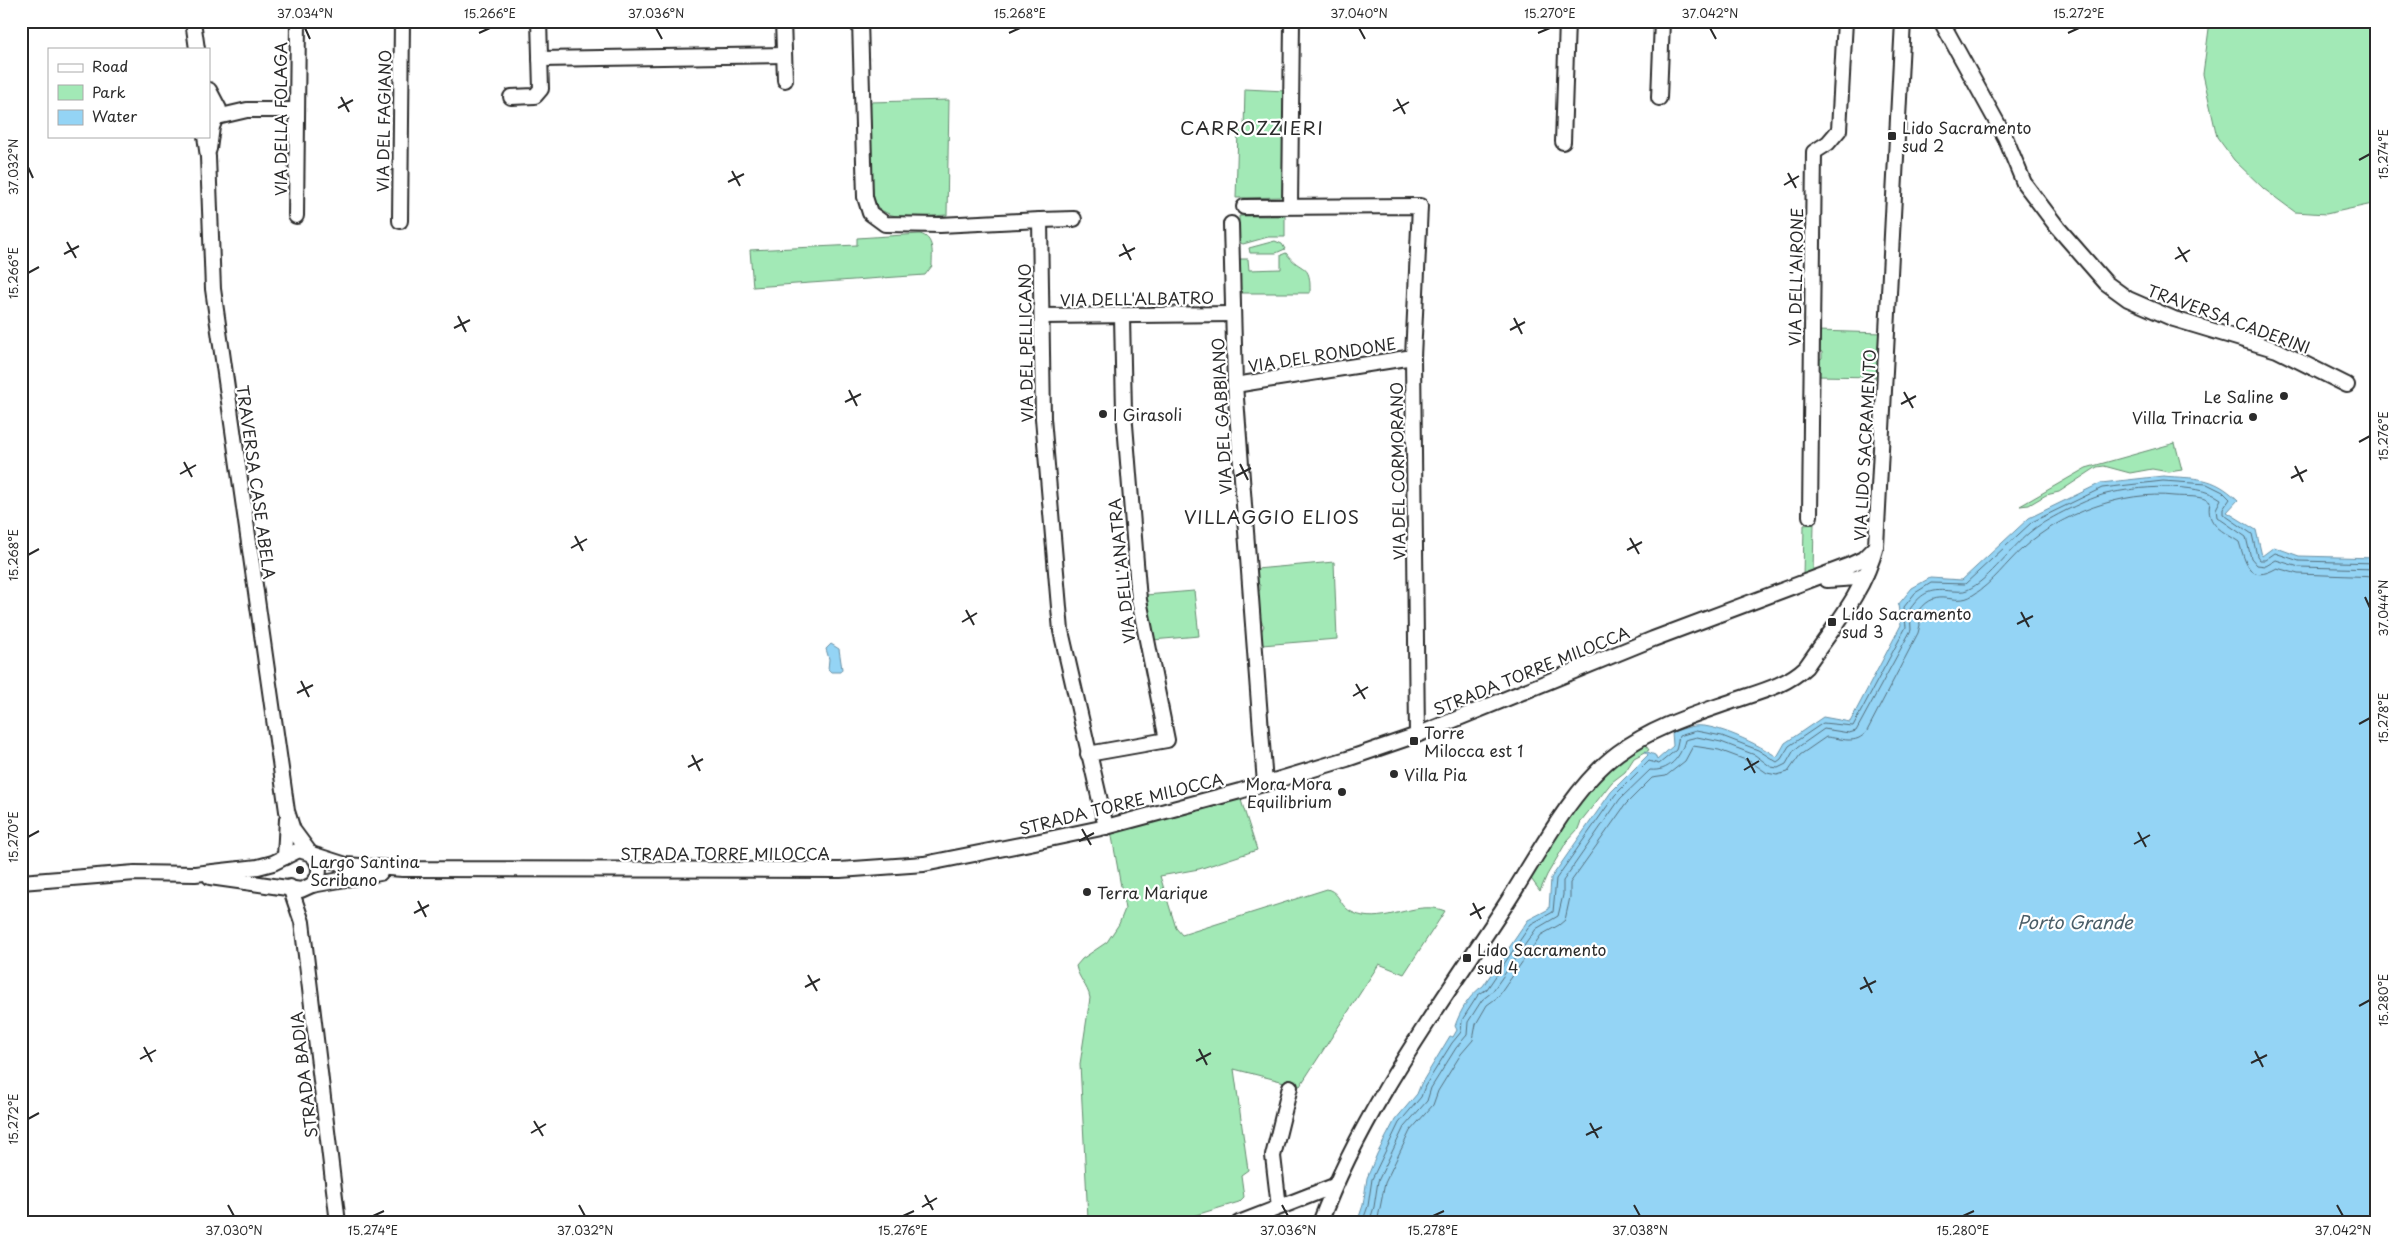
<svg xmlns="http://www.w3.org/2000/svg" width="2398" height="1244" font-family="'Playpen Sans',sans-serif">
<style>
.green{fill:#a2e9b6;stroke:#668a70}
.water{fill:#94d4f5;stroke:#6a90a4}
.lines{fill:none;stroke-linecap:round;stroke-linejoin:round}
.shore{stroke:#556f7c;stroke-width:1}
.minor-casing{stroke:#2b2b2b;stroke-width:18}
.minor{stroke:#fff;stroke-width:14}
.ticks{fill:none;stroke:#2b2b2b;stroke-width:2}
.poi-dot{fill:#2b2b2b;stroke:#fff;stroke-width:2}
.labels{text-anchor:middle;dominant-baseline:central;stroke-width:4.5;stroke-linejoin:round;paint-order:stroke}
.street-label{font-size:16px;fill:#2b2b2b;stroke:#fff}
.poi-label{font-size:16px;fill:#2b2b2b;stroke:#fff;text-anchor:start}
.neighbourhood-label{font-size:18px;letter-spacing:1px;fill:#2b2b2b;stroke:#fff}
.water-label{font-size:18px;font-style:italic;fill:#4a5e68;stroke:#fff}
.quarter-label{font-size:19px;letter-spacing:1px;fill:#2b2b2b;stroke:#fff}
.neatline{fill:none;stroke:#2b2b2b;stroke-width:2}
.ticks-label{font-size:12px;text-anchor:middle;fill:#2b2b2b}
</style>
<rect width="100%" height="100%" fill="#fff"/>
<filter id="ink" filterUnits="userSpaceOnUse"><feTurbulence type="fractalNoise" baseFrequency=".02" numOctaves="2"/><feDisplacementMap in="SourceGraphic" scale="10" xChannelSelector="R" yChannelSelector="G"/><feConvolveMatrix kernelMatrix="1 2 1 2 8 2 1 2 1" color-interpolation-filters="sRGB"/></filter>
<g filter="url(#ink)">
<!-- green -->
<g class="green">
<path d="M 2210,21 L 2377,21 L 2377,203 L 2326,214 L 2295,212 L 2264,189 L 2234,160 L 2217,137 L 2203,74 Z"/>
<path d="M 1245,89 L 1285,91 L 1284,197 L 1236,198 L 1238,130 L 1244,129 Z"/>
<path d="M 949,100 L 947,215 C 923,216 887,225 872,200 L 870,102 Z"/>
<path d="M 1239,216 L 1285,216 L 1285,237 L 1268,237 L 1243,244 L 1239,242 Z"/>
<path d="M 920,234 C 935,238 932,254 932,266 L 925,275 L 753,287 L 750,250 L 857,245 L 857,238 Z"/>
<path d="M 1275,241 L 1282,244 L 1285,249 L 1276,253 L 1250,253 L 1249,248 Z"/>
<path d="M 1286,253 C 1302,274 1311,261 1310,293 L 1240,293 L 1240,259 L 1248,259 L 1249,270 L 1281,269 L 1281,255 Z"/>
<path d="M 1817,331 L 1883,333 L 1880,377 L 1816,376 L 1817,361 L 1822,358 L 1822,352 L 1817,349 Z"/>
<path d="M 2175,443 L 2182,470 L 2169,472 L 2152,469 L 2130,473 L 2104,466 L 2097,467 L 2059,492 L 2046,495 L 2029,505 L 2020,506 L 2086,468 Z"/>
<path d="M 1814,524 L 1813,573 L 1803,577 L 1804,525 Z"/>
<path d="M 1334,562 L 1337,639 L 1262,645 L 1261,632 L 1264,626 L 1260,619 L 1257,593 L 1260,590 L 1260,585 L 1257,583 L 1256,569 Z"/>
<path d="M 1194,591 L 1199,636 L 1152,640 L 1145,595 Z"/>
<path d="M 1644,743 L 1649,750 L 1634,758 L 1625,772 L 1612,782 L 1581,821 L 1578,829 L 1567,841 L 1547,875 L 1540,891 L 1529,876 C 1552,841 1577,794 1609,767 C 1620,758 1632,751 1644,743 Z"/>
<path d="M 1240,797 L 1257,850 L 1199,869 L 1160,876 L 1176,928 L 1182,935 L 1327,889 C 1344,894 1336,910 1363,916 C 1390,921 1419,900 1445,911 L 1404,974 L 1379,964 L 1300,1086 L 1234,1069 L 1248,1170 L 1241,1175 L 1244,1197 L 1239,1202 L 1169,1223 L 1061,1223 L 1082,1222 L 1088,1219 L 1080,1064 L 1090,998 C 1088,986 1078,978 1076,966 L 1082,959 L 1107,942 L 1119,924 L 1125,909 L 1111,831 Z"/>
</g>
<!-- water -->
<g class="water">
<path d="M 2163,476 C 2196,479 2212,475 2238,500 L 2227,512 L 2256,530 L 2262,556 L 2274,547 L 2299,556 L 2377,558 L 2377,1223 L 1357,1223 L 1363,1205 L 1367,1178 L 1377,1154 L 1395,1120 L 1417,1094 L 1421,1084 L 1450,1036 L 1453,1037 L 1457,1030 L 1455,1026 C 1460,1011 1470,994 1483,986 L 1528,920 L 1549,909 L 1551,878 L 1611,792 L 1648,755 L 1645,751 L 1655,755 L 1657,760 L 1673,746 L 1672,732 C 1679,730 1687,727 1694,726 C 1715,723 1760,745 1777,757 L 1785,743 L 1823,717 L 1850,722 L 1901,625 L 1898,605 L 1912,588 L 1930,578 L 1962,580 L 2029,518 L 2101,483 Z"/>
<path d="M 831,644 L 839,649 L 842,669 L 840,672 L 831,672 L 828,669 L 829,659 L 826,649 Z"/>
</g>
<g class="lines">
<!-- shore -->
<g class="shore">
<path d="M 1362,1223 L 1368,1206 L 1372,1179 L 1399,1123 L 1421,1097 L 1425,1086 L 1452,1043 L 1461,1032 L 1462,1020 L 1478,995 L 1487,989 L 1531,924 L 1553,912 L 1556,879 L 1615,795 L 1649,761 L 1659,764 L 1676,750 L 1679,736 L 1696,731 L 1722,736 L 1758,750 L 1777,762 L 1781,759 L 1789,746 L 1823,723 L 1853,726 L 1906,627 L 1904,607 L 1915,593 L 1931,583 L 1965,584 L 2032,522 L 2102,488 L 2163,481 L 2207,484 L 2223,492 L 2230,499 L 2223,509 L 2223,514 L 2252,534 L 2257,556 L 2260,560 L 2265,560 L 2275,553 L 2299,561 L 2377,563"/>
<path d="M 1369,1223 L 1374,1207 L 1378,1181 L 1404,1127 L 1427,1101 L 1431,1088 L 1456,1048 L 1467,1035 L 1468,1022 L 1482,1000 L 1492,992 L 1536,929 L 1558,916 L 1563,895 L 1563,881 L 1620,799 L 1650,770 C 1669,772 1681,757 1685,740 L 1697,737 L 1721,742 L 1755,755 L 1771,767 L 1778,768 L 1786,764 L 1794,750 L 1824,729 L 1849,733 L 1856,731 L 1911,630 L 1910,609 C 1923,591 1931,589 1952,591 C 1957,591 1963,592 1967,590 C 1990,580 2012,545 2034,529 C 2047,519 2091,497 2106,494 C 2135,487 2196,481 2221,499 L 2216,509 L 2217,517 L 2246,537 L 2251,558 L 2257,565 L 2266,566 L 2276,560 L 2299,567 L 2377,569"/>
<path d="M 1377,1223 L 1385,1183 L 1410,1131 L 1433,1105 L 1438,1091 L 1461,1054 L 1473,1040 L 1476,1024 L 1487,1005 L 1498,997 L 1541,935 L 1559,925 L 1565,920 L 1570,897 L 1570,883 L 1626,804 L 1652,778 L 1666,776 L 1685,761 L 1693,746 L 1719,750 L 1751,762 L 1767,773 L 1777,775 L 1788,772 L 1800,755 L 1826,737 C 1841,738 1856,746 1867,731 L 1918,633 L 1920,625 L 1918,611 C 1937,585 1954,608 1973,595 C 1993,583 2006,563 2023,548 C 2060,514 2124,490 2174,496 C 2185,497 2202,495 2210,502 C 2205,525 2223,531 2239,542 C 2246,564 2249,584 2277,568 L 2298,574 L 2377,577"/>
</g>
<defs>
<g id="minor">
<path d="M 193,21 L 197,49"/>
<path d="M 783,21 L 785,80"/>
<path d="M 860,21 L 865,197 L 870,213 L 885,224 L 940,225 L 1040,220 L 1043,418 L 1061,631 L 1106,827"/>
<path d="M 1941,21 L 2005,137 L 2024,183 L 2058,228 L 2106,283 L 2128,299 L 2174,319 L 2277,350 L 2347,385"/>
<path d="M 540,59 L 784,55"/>
<path d="M 209,90 L 219,109 L 212,127 L 209,149"/>
<path d="M 511,97 L 535,96 L 541,89 L 539,21"/>
<path d="M 1659,98 L 1662,21"/>
<path d="M 217,117 L 247,110 L 297,110"/>
<path d="M 205,136 L 208,157 L 213,289 L 287,811 L 293,830 L 310,853"/>
<path d="M 1563,142 L 1567,21"/>
<path d="M 1290,206 L 1292,21"/>
<path d="M 1244,207 L 1420,206 L 1413,357 L 1417,735"/>
<path d="M 296,216 L 298,21"/>
<path d="M 1040,220 L 1074,219"/>
<path d="M 400,221 L 402,21"/>
<path d="M 1231,224 L 1235,385 L 1265,784"/>
<path d="M 1042,316 L 1233,314"/>
<path d="M 1235,385 L 1413,357"/>
<path d="M 1810,516 L 1814,152 L 1828,143 L 1839,130 L 1845,21"/>
<path d="M 1827,580 L 1857,578 L 1866,574"/>
<path d="M 1088,754 L 1167,740 L 1139,600 L 1124,412 L 1122,316"/>
<path d="M 311,854 C 321,863 322,875 312,885"/>
<path d="M 285,857 L 287,819"/>
<path d="M 210,877 L 301,890 L 312,885 L 380,873"/>
<path d="M 21,882 L 135,873 L 195,874 L 258,867 L 273,863 L 299,850 L 346,865 L 403,869 L 840,870 L 924,864 L 1030,843 L 1106,827 L 1240,791 L 1347,759 L 1417,735 L 1653,639 L 1850,565 L 1863,559 L 1876,546"/>
<path d="M 290,887 L 302,922 L 338,1223"/>
<path d="M 1279,1207 L 1273,1156 L 1290,1087"/>
<path d="M 1239,1223 L 1334,1186"/>
<path d="M 1320,1223 C 1364,1106 1441,1004 1508,901 C 1539,853 1572,787 1618,753 C 1653,727 1693,715 1733,701 C 1759,692 1786,686 1806,667 C 1832,629 1865,591 1876,546 L 1903,21"/>
</g>
</defs>
<!-- minor casing -->
<use href="#minor" class="minor-casing"/>
<!-- minor -->
<use href="#minor" class="minor"/>
</g>
</g>
<!-- ticks -->
<path class="ticks" d="M 305,28 L 310,39M 656,28 L 662,39M 1359,28 L 1365,39M 1710,28 L 1716,39M 479,33 L 490,28M 1009,33 L 1020,28M 1538,33 L 1550,28M 2068,33 L 2079,28M 341,97 L 349,112M 1397,99 L 1405,114M 338,108 L 353,100M 1393,111 L 1409,102M 2359,160 L 2370,154M 28,167 L 33,178M 732,171 L 740,186M 1788,173 L 1796,188M 728,182 L 744,174M 1784,185 L 1799,176M 67,242 L 76,258M 1123,244 L 1131,260M 2178,247 L 2187,262M 64,254 L 79,246M 1119,256 L 1135,248M 2175,259 L 2190,250M 28,273 L 39,267M 458,316 L 466,332M 1514,318 L 1522,334M 454,328 L 470,320M 1510,330 L 1525,322M 849,390 L 857,406M 1904,392 L 1913,408M 845,402 L 861,394M 1901,404 L 1916,396M 2359,442 L 2370,436M 184,462 L 192,477M 1240,464 L 1248,480M 2295,466 L 2303,482M 180,474 L 196,465M 1236,476 L 1251,468M 2291,478 L 2307,470M 575,536 L 583,551M 1630,538 L 1639,554M 571,548 L 587,539M 1627,550 L 1642,542M 28,555 L 39,549M 2365,597 L 2370,608M 966,610 L 974,625M 2021,612 L 2029,627M 962,622 L 977,613M 2017,624 L 2033,616M 301,681 L 309,697M 1356,684 L 1365,699M 297,693 L 313,685M 1353,696 L 1368,687M 2359,724 L 2370,718M 692,755 L 700,771M 1747,758 L 1755,773M 688,767 L 703,759M 1744,770 L 1759,761M 1082,829 L 1091,845M 2138,832 L 2146,847M 28,837 L 39,831M 1079,841 L 1094,833M 2134,844 L 2150,835M 418,901 L 426,917M 1473,903 L 1481,919M 414,913 L 429,905M 1470,915 L 1485,907M 808,975 L 817,991M 1864,977 L 1872,993M 805,987 L 820,979M 1860,989 L 1876,981M 2359,1006 L 2370,1000M 144,1047 L 152,1062M 1199,1049 L 1207,1065M 2255,1051 L 2263,1067M 140,1059 L 156,1050M 1196,1061 L 1211,1053M 2251,1063 L 2267,1055M 28,1119 L 39,1113M 534,1121 L 543,1136M 1590,1123 L 1598,1138M 531,1133 L 546,1124M 1586,1135 L 1602,1127M 925,1195 L 933,1210M 228,1205 L 234,1216M 579,1205 L 585,1216M 1282,1205 L 1288,1216M 1634,1205 L 1640,1216M 2337,1205 L 2343,1216M 922,1207 L 937,1198M 373,1216 L 384,1211M 903,1216 L 914,1211M 1433,1216 L 1444,1211M 1963,1216 L 1974,1211"/>
<!-- markers -->
<g class="poi-dot">
<rect x="1887" y="131" width="10" height="10" rx="2.5"/>
<circle cx="2284" cy="396" r="5"/>
<circle cx="1103" cy="414" r="5"/>
<circle cx="2253" cy="417" r="5"/>
<rect x="1827" y="617" width="10" height="10" rx="2.5"/>
<rect x="1409" y="736" width="10" height="10" rx="2.5"/>
<circle cx="1394" cy="774" r="5"/>
<circle cx="1342" cy="792" r="5"/>
<circle cx="300" cy="870" r="5"/>
<circle cx="1087" cy="892" r="5"/>
<rect x="1462" y="953" width="10" height="10" rx="2.5"/>
</g>
<g class="labels">
<!-- street labels -->
<g class="street-label">
<text transform="translate(280 119) rotate(-90)">VIA DELLA FOLAGA</text>
<text transform="translate(383 121) rotate(-89)">VIA DEL FAGIANO</text>
<text transform="translate(1795 277) rotate(-89)">VIA DELL'AIRONE</text>
<text transform="translate(1137 298) rotate(-1)">VIA DELL'ALBATRO</text>
<text transform="translate(2229 318) rotate(20)">TRAVERSA CADERINI</text>
<text transform="translate(1025 343) rotate(-91)">VIA DEL PELLICANO</text>
<text transform="translate(1322 354) rotate(-9)">VIA DEL RONDONE</text>
<text transform="translate(1221 416) rotate(-93)">VIA DEL GABBIANO</text>
<text transform="translate(1864 445) rotate(-87)">VIA LIDO SACRAMENTO</text>
<text transform="translate(1397 471) rotate(-91)">VIA DEL CORMORANO</text>
<text transform="translate(257 482) rotate(82)">TRAVERSA CASE ABELA</text>
<text transform="translate(1121 571) rotate(-96)">VIA DELL'ANATRA</text>
<text transform="translate(1531 670) rotate(-22)">STRADA TORRE MILOCCA</text>
<text transform="translate(1121 803) rotate(-14)">STRADA TORRE MILOCCA</text>
<text x="725" y="853">STRADA TORRE MILOCCA</text>
<text transform="translate(303 1075) rotate(-97)">STRADA BADIA</text>
</g>
<!-- poi labels -->
<g class="poi-label">
<text x="1902" y="127">Lido Sacramento<tspan x="1902" dy="18">sud 2</tspan></text>
<text x="2274" y="396" text-anchor="end">Le Saline</text>
<text x="1113" y="414">I Girasoli</text>
<text x="2243" y="417" text-anchor="end">Villa Trinacria</text>
<text x="1842" y="613">Lido Sacramento<tspan x="1842" dy="18">sud 3</tspan></text>
<text x="1424" y="732">Torre<tspan x="1424" dy="18">Milocca est 1</tspan></text>
<text x="1404" y="774">Villa Pia</text>
<text x="1332" y="783" text-anchor="end">Mora Mora<tspan x="1332" dy="18">Equilibrium</tspan></text>
<text x="310" y="861">Largo Santina<tspan x="310" dy="18">Scribano</tspan></text>
<text x="1097" y="892">Terra Marique</text>
<text x="1477" y="949">Lido Sacramento<tspan x="1477" dy="18">sud 4</tspan></text>
</g>
<!-- neighbourhood labels -->
<g class="neighbourhood-label">
<text x="1272" y="516">VILLAGGIO ELIOS</text>
</g>
<!-- water labels -->
<g class="water-label">
<text x="2075" y="921">Porto Grande</text>
</g>
<!-- quarter labels -->
<g class="quarter-label">
<text x="1252" y="127">CARROZZIERI</text>
</g>
</g>
<!-- margin -->
<rect width="2398" height="1244" fill="none" stroke="#fff" stroke-width="55"/>
<!-- legend -->
<rect x="48" y="48" width="162" height="90" fill="#ffffff" stroke="#aaaaaa"/>
<rect x="58" y="64" width="25" height="8" fill="#ffffff" stroke="#aaaaaa"/>
<text x="92" y="72" font-size="15" fill="#2b2b2b">Road</text>
<rect x="58" y="85" width="25" height="15" fill="#a2e9b6" stroke="#aaaaaa"/>
<text x="92" y="98" font-size="15" fill="#2b2b2b">Park</text>
<rect x="58" y="110" width="25" height="15" fill="#94d4f5" stroke="#aaaaaa"/>
<text x="92" y="122" font-size="15" fill="#2b2b2b">Water</text>
<rect x="28" y="28" width="2342" height="1188" class="neatline"/>
<g class="ticks-label">
<text x="305" y="18">37.034°N</text>
<text x="490" y="18">15.266°E</text>
<text x="656" y="18">37.036°N</text>
<text x="1020" y="18">15.268°E</text>
<text x="1359" y="18">37.040°N</text>
<text x="1550" y="18">15.270°E</text>
<text x="1710" y="18">37.042°N</text>
<text x="2079" y="18">15.272°E</text>
<text transform="translate(2384 154) rotate(-90)" y="4">15.274°E</text>
<text transform="translate(14 167) rotate(-90)" y="4">37.032°N</text>
<text transform="translate(14 273) rotate(-90)" y="4">15.266°E</text>
<text transform="translate(2384 436) rotate(-90)" y="4">15.276°E</text>
<text transform="translate(14 555) rotate(-90)" y="4">15.268°E</text>
<text transform="translate(2384 608) rotate(-90)" y="4">37.044°N</text>
<text transform="translate(2384 718) rotate(-90)" y="4">15.278°E</text>
<text transform="translate(14 837) rotate(-90)" y="4">15.270°E</text>
<text transform="translate(2384 1000) rotate(-90)" y="4">15.280°E</text>
<text transform="translate(14 1119) rotate(-90)" y="4">15.272°E</text>
<text x="234" y="1235">37.030°N</text>
<text x="373" y="1235">15.274°E</text>
<text x="585" y="1235">37.032°N</text>
<text x="903" y="1235">15.276°E</text>
<text x="1288" y="1235">37.036°N</text>
<text x="1433" y="1235">15.278°E</text>
<text x="1640" y="1235">37.038°N</text>
<text x="1963" y="1235">15.280°E</text>
<text x="2343" y="1235">37.042°N</text>
</g>
</svg>
